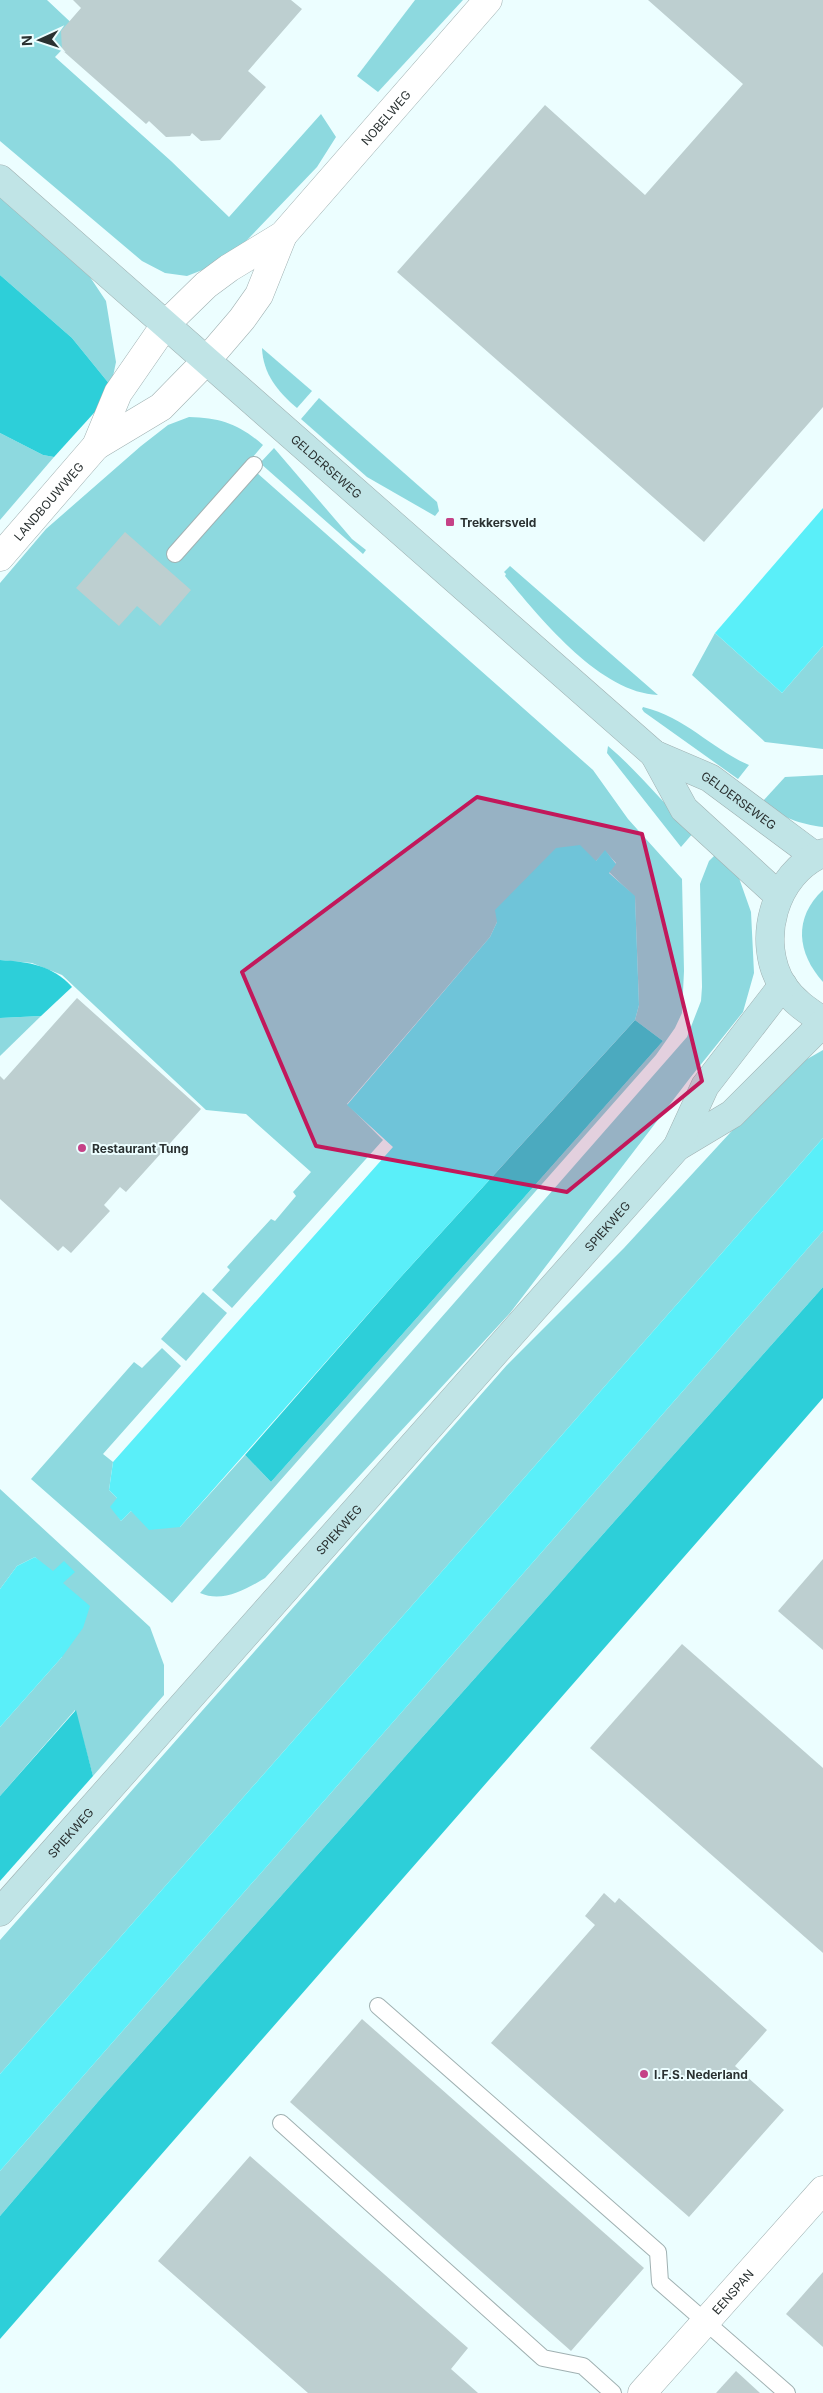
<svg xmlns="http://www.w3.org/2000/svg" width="823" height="2393" font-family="Inter,sans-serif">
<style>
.green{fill:#8dd9df}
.forest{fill:#2dcfd9}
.water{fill:#5aeff9}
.building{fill:#bdcfd0}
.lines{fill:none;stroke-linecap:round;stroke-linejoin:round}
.lane-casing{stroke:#a0b1b2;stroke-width:18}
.street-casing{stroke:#a0b1b2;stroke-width:29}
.secondary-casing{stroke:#a0b1b2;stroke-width:29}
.lane{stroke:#fff;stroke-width:16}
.street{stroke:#fff;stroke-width:28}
.secondary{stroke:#c0e4e6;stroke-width:28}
.marked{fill:#c2185b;fill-opacity:0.2;stroke:#c2185b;stroke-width:4;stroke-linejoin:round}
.poi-dot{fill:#c54287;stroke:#ecfeff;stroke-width:2}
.labels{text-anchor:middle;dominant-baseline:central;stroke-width:4;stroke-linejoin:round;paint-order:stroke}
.street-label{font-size:12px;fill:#2a3131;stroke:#ecfeff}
.poi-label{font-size:12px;font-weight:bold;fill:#2a3131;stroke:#ecfeff;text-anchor:start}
</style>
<rect width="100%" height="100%" fill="#ecfeff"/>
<!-- green -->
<g class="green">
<path d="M 0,0 L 47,0 L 80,31 L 55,57 L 171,161 L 229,217 L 321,114 L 336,137 L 317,167 L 228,260 L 187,276 L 165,273 L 142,261 L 0,141 Z"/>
<path d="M 415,0 L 463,0 L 378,92 L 357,76 Z"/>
<path d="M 0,197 L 90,277 L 106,301 L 116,362 L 111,386 L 72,338 L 0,275 Z"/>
<path d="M 262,348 L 312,391 L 297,408 C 278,392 263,374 262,348 Z"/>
<path d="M 319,398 L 437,502 L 439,511 L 435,516 L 367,477 L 301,419 Z"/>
<path d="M 189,417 C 221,418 239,424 263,445 L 247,464 L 593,770 L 628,819 L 682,879 L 684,971 L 682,1013 L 675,1028 L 656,1055 L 172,1603 L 31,1479 L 134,1362 L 142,1368 L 162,1348 L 181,1366 L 103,1454 L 113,1462 L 109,1490 L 117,1498 L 116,1513 L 121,1521 L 131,1511 L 180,1527 L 245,1455 L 271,1482 L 663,1041 L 635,1020 L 639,1005 L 635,897 L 609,872 L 616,863 L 605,851 L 596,861 L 497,922 L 490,937 L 347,1104 L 383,1140 L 232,1308 L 212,1290 L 230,1270 L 227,1267 L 271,1219 L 275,1221 L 296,1196 L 293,1192 L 311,1172 L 246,1114 L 206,1110 L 62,975 L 32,963 L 0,960 L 0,583 L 46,529 L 141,446 L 168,425 Z"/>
<path d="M 0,433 L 43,455 L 54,457 L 0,520 Z"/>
<path d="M 274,448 L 352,539 L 366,550 L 363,554 L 260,463 Z"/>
<path d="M 510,566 L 658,695 C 600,693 540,618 505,576 L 506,574 L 504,572 Z"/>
<path d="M 715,633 L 782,693 L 823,646 L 823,749 L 765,742 L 692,675 Z"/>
<path d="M 643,707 C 687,718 710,748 749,765 L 738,779 L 644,712 L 642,709 Z"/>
<path d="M 608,746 C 639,772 664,805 694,832 L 681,847 L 607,753 Z"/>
<path d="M 823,775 L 823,827 C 800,824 781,818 763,801 L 785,777 Z"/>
<path d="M 717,853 L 739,878 L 751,912 L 754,973 L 743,1012 L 690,1078 L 510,1313 L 265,1578 C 245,1590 222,1603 200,1593 L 687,1037 L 701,1001 L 702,987 L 700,884 L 709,861 Z"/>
<path d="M 823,890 L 823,982 C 797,953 793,918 823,890 Z"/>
<path d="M 41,1016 L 0,1056 L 0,1018 Z"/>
<path d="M 823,1050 L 823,1138 L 0,2074 L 0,1940 L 507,1365 L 624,1248 L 788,1070 Z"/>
<path d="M 823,1231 L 823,1287 L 102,2097 L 0,2216 L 0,2171 Z"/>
<path d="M 203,1292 L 227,1313 L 186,1361 L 161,1339 Z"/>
<path d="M 0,1489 L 150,1627 L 164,1665 L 164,1695 L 93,1776 L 75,1710 L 0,1796 L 0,1727 L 62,1657 L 63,1583 L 35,1557 L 17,1566 L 0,1589 Z"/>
</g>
<!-- forest -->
<g class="forest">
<path d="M 0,275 L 72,338 L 111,386 L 103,403 L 54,457 L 43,455 L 0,433 Z"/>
<path d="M 0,960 C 29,962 52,965 72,987 L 41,1016 L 0,1018 Z"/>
<path d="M 635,1020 L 663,1041 L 271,1482 L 245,1455 L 398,1280 Z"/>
<path d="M 823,1287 L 823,1398 L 0,2339 L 0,2216 L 102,2097 Z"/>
<path d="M 76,1710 L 93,1776 L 0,1881 L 0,1796 Z"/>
</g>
<!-- water -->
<g class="water">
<path d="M 823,508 L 823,646 L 782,693 L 715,633 Z"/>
<path d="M 580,845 L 596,861 L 605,850 L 616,864 L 609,873 L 635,896 L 639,1005 L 635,1020 L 398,1280 L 180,1527 L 149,1530 L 131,1511 L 121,1521 L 110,1507 L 117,1498 L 109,1490 L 113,1462 L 393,1147 L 347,1105 L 490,937 L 497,922 L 495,910 L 556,848 Z"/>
<path d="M 823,1138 L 823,1231 L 0,2171 L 0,2074 Z"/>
<path d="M 35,1557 L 53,1571 L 64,1561 L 75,1572 L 63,1583 L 90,1606 L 83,1628 L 62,1657 L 0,1727 L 0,1589 L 17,1566 Z"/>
</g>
<!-- building -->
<g class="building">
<path d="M 73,0 L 291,0 L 302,9 L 248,71 L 266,87 L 220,140 L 201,141 L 192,133 L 190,136 L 166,137 L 149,121 L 146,124 L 62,50 L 61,31 L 81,8 Z"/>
<path d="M 648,0 L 823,0 L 823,407 L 704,542 L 397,272 L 545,105 L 645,195 L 743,84 Z"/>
<path d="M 125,532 L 191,590 L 160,626 L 137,606 L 119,626 L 76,588 Z"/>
<path d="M 77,998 L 201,1109 L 126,1192 L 120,1187 L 104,1205 L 110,1211 L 71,1253 L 63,1246 L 58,1251 L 0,1199 L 0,1076 L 4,1080 Z"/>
<path d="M 823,1559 L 823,1650 L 778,1611 Z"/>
<path d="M 682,1644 L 823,1768 L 823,1953 L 590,1748 Z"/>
<path d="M 604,1893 L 615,1903 L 619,1898 L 767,2030 L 735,2066 L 784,2110 L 689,2217 L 491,2043 L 595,1925 L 585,1916 Z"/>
<path d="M 362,2019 L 644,2268 L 571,2351 L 290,2102 Z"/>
<path d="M 250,2156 L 468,2348 L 451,2369 L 478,2393 L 308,2393 L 158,2261 Z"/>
<path d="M 823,2272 L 823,2347 L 786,2314 Z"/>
<path d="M 736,2371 L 760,2393 L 716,2393 Z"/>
</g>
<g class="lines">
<defs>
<g id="lane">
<path d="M 175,554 L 254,465"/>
<path d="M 378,2006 L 658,2252 L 660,2282 L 787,2393"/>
<path d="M 281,2123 L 543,2358 L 583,2366 L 613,2393"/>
</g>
<g id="street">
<path d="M 96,446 L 161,407 L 206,361 L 242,319 L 259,295 L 283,235"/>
<path id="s1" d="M 0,557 L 96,446 L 118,393 L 165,325 L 206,285 L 229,268 L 283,235 L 488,0"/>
<path id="s2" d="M 642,2393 L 823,2190"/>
</g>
<g id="secondary">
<path id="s3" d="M 0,179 L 654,754 L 710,778 L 815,856"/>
<path d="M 654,754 L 684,809 L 779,896"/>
<path d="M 823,853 C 774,873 755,942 783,986 C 794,1002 808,1011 823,1021"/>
<path d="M 677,1147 L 732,1114 L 823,1023"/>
<path id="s4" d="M 0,1912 L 677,1147 L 705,1086 L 783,985"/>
</g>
</defs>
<!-- lane casing -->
<use href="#lane" class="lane-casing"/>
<!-- street casing -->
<use href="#street" class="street-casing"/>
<!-- secondary casing -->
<use href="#secondary" class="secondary-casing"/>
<!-- lane -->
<use href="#lane" class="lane"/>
<!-- street -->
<use href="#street" class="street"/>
<!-- secondary -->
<use href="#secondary" class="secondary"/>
</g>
<!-- marked area -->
<path class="marked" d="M 477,797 L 642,834 L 702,1081 L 567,1192 L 316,1146 L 242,972 Z"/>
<!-- markers -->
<g class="poi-dot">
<rect x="445" y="517" width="10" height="10" rx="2.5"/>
<circle cx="82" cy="1148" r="5"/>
<circle cx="644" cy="2074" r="5"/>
</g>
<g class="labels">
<!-- street labels -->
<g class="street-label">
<text stroke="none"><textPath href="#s1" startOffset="592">NOBELWEG</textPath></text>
<text stroke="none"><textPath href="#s3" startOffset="435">GELDERSEWEG</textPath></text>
<text stroke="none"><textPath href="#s1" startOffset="74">LANDBOUWWEG</textPath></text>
<text stroke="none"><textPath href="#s3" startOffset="968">GELDERSEWEG</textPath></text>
<text stroke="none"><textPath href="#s4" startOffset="916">SPIEKWEG</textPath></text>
<text stroke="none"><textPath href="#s4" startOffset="511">SPIEKWEG</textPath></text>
<text stroke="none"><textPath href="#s4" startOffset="106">SPIEKWEG</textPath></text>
<text stroke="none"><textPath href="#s2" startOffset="136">EENSPAN</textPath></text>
</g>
<!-- poi labels -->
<g class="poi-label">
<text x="460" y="522">Trekkersveld</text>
<text x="92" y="1148">Restaurant Tung</text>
<text x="654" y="2074">I.F.S. Nederland</text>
</g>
</g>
<!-- north arrow -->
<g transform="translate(40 40) rotate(267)" stroke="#ecfeff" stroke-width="4" paint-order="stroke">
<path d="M0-4L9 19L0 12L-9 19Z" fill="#2a3131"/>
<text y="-8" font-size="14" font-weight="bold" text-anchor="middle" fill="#2a3131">N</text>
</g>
</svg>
